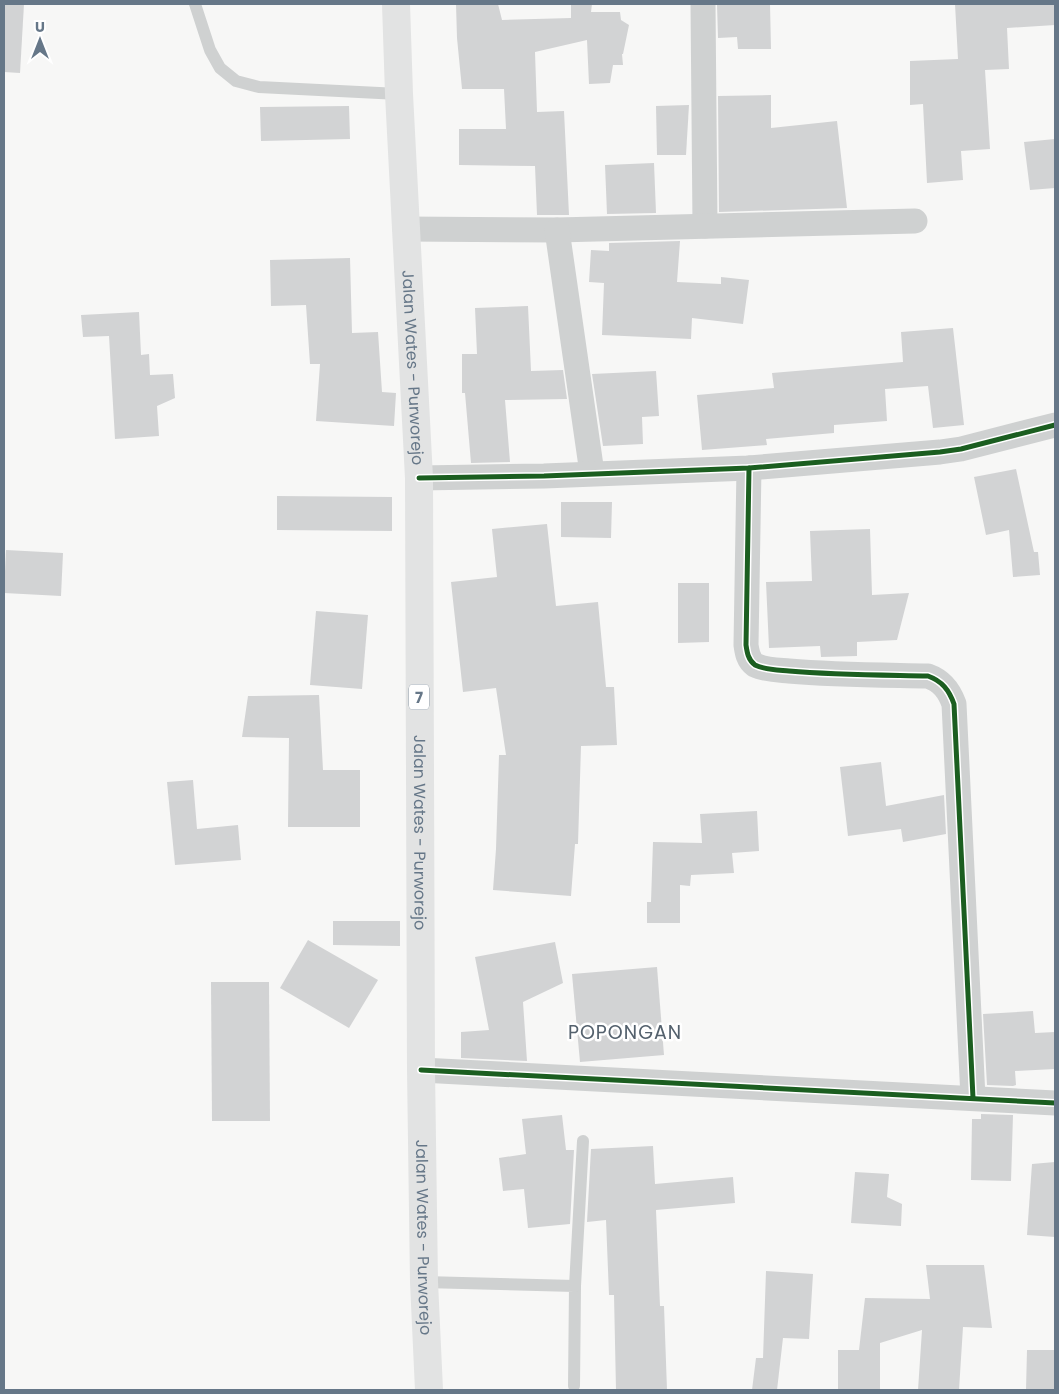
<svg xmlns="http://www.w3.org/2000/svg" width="1059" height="1394" font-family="Poppins,sans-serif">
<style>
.building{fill:#d2d3d4}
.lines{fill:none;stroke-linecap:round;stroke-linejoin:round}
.lane{stroke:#cfd1d1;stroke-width:12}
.street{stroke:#cfd1d1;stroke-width:25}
.highway{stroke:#e2e3e3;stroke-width:28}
.cycleway-casing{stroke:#fff;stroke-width:8}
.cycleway{stroke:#1b5e20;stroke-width:5}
.labels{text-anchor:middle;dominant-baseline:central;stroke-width:5;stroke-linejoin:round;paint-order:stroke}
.shield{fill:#fff;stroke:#94a0ac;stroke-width:1}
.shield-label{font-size:15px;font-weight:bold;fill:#678}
.street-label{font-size:16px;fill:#678;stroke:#fff}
.quarter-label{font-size:19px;letter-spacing:1px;fill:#54616d;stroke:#fff}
</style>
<rect width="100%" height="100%" fill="#f7f7f6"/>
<!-- building -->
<g class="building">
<path d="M 4,4 L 24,4 L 20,73 L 4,72 Z"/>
<path d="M 456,4 L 498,4 L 502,20 L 571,18 L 571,4 L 592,4 L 591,12 L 620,12 L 621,20 L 629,25 L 623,54 L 622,54 L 623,65 L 613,65 L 610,83 L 589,84 L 587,40 L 535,52 L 537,112 L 564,111 L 569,215 L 537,215 L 535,166 L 459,165 L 459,129 L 506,129 L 504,89 L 462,89 L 457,38 Z"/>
<path d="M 717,4 L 770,4 L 771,49 L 738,49 L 737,37 L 718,38 Z"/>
<path d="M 955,4 L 1055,4 L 1055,25 L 1007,28 L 1009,69 L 985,70 L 990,149 L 961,151 L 963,180 L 927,183 L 923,104 L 910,105 L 910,61 L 958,59 Z"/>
<path d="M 771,95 L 771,128 L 837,121 L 847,208 L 719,212 L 718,96 Z"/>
<path d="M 689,105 L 686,155 L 657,155 L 656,106 Z"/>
<path d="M 349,106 L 350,139 L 261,141 L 260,107 Z"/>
<path d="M 1055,139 L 1055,188 L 1030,190 L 1024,142 Z"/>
<path d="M 654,163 L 656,213 L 607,214 L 605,165 Z"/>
<path d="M 680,241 L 677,282 L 721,284 L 721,277 L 749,280 L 743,324 L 692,318 L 691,339 L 602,335 L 604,283 L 589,282 L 591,250 L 609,251 L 609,243 Z"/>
<path d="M 350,258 L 352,333 L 378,332 L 382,392 L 396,393 L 394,426 L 316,421 L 320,364 L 310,364 L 306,305 L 271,306 L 270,260 Z"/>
<path d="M 528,306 L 531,371 L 563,370 L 567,399 L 505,400 L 510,462 L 471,463 L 465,393 L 462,393 L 462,354 L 477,354 L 475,308 Z"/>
<path d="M 139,312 L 141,355 L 149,354 L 150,375 L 173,374 L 175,398 L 157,406 L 159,436 L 115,439 L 109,336 L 83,337 L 81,315 Z"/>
<path d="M 953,328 L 964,425 L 933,428 L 928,386 L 885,389 L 887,421 L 834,425 L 834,433 L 766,439 L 767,445 L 702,450 L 697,395 L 774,388 L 772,373 L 903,362 L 901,332 Z"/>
<path d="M 656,371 L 659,416 L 642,417 L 643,444 L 603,446 L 592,374 Z"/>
<path d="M 1016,469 L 1034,552 L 1038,552 L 1040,575 L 1013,577 L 1009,530 L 986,535 L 974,477 Z"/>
<path d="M 277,496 L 392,497 L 392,531 L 277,530 Z"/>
<path d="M 561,502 L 612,502 L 611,538 L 561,537 Z"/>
<path d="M 547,524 L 556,606 L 598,602 L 606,687 L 614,687 L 617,745 L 581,746 L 578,844 L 575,844 L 571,896 L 493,890 L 496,849 L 499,755 L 506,755 L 496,688 L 463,692 L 451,582 L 497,577 L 492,529 Z"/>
<path d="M 870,529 L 872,595 L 909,593 L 897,640 L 857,642 L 857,656 L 821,657 L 820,646 L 769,648 L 766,582 L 812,581 L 810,531 Z"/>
<path d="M 6,550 L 63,553 L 61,596 L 4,593 Z"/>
<path d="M 678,583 L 709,583 L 709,642 L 678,643 Z"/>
<path d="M 316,611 L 368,615 L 362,689 L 310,685 Z"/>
<path d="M 319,695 L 323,770 L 360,770 L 360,827 L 288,827 L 289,738 L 242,737 L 248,696 Z"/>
<path d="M 881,762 L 886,806 L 944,795 L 946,834 L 903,842 L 901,829 L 848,836 L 840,767 Z"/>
<path d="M 193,780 L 197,829 L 238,825 L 241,860 L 175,865 L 167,782 Z"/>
<path d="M 757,811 L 759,851 L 732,853 L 734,873 L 691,875 L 690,886 L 680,885 L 680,923 L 647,923 L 647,902 L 651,902 L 653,842 L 702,843 L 700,814 Z"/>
<path d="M 333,921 L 400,921 L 400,946 L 333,945 Z"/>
<path d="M 308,940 L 378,980 L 349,1028 L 280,988 Z"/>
<path d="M 555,942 L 563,983 L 523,1002 L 527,1061 L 461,1058 L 461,1032 L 489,1030 L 475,957 Z"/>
<path d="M 657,967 L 664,1055 L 580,1062 L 572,974 Z"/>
<path d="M 211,982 L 269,982 L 270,1121 L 212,1121 Z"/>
<path d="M 1033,1011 L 1035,1033 L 1055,1032 L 1055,1069 L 1015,1071 L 1016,1085 L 1013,1086 L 987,1085 L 983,1014 Z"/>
<path d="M 981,1114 L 1013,1115 L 1011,1181 L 971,1180 L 972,1119 L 981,1119 Z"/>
<path d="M 562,1115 L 566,1150 L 574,1150 L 570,1224 L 528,1228 L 524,1189 L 503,1191 L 499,1158 L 526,1154 L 522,1119 Z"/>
<path d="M 653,1146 L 655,1184 L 733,1177 L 735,1203 L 656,1210 L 660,1306 L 664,1306 L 667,1390 L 616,1390 L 614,1295 L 609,1295 L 606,1220 L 587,1222 L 591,1149 Z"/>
<path d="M 1055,1162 L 1055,1237 L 1027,1235 L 1032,1164 Z"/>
<path d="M 855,1172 L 889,1174 L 887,1197 L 902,1204 L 901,1226 L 851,1223 Z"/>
<path d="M 926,1265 L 984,1265 L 992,1328 L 963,1327 L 959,1390 L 918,1390 L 922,1330 L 880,1343 L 880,1390 L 838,1390 L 838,1350 L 859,1350 L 865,1298 L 930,1299 Z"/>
<path d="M 766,1271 L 813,1274 L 809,1339 L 783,1338 L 777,1390 L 752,1390 L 756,1358 L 763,1358 Z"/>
<path d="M 1027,1350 L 1055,1350 L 1055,1390 L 1026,1390 Z"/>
</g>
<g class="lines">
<!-- lane -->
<g class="lane">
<path d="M 195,4 L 210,50 L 220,68 L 236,81 L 259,87 L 399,94"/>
<path d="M 424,1282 L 575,1286 L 574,1386"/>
<path d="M 575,1286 L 583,1141"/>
</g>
<!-- street -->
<g class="street">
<path d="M 703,4 L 705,226"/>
<path d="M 405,229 L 557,230 L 915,221"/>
<path d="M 557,230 L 592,473"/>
<path d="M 749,468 L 746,645 C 747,652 748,660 755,665 C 765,670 778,670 789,671 C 835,675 882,675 928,676 C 942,681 949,690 954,704 L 973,1098"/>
<path d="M 419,478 L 544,476 L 749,468 L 940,452 L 961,449 L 1055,425"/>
<path d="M 421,1070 L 1055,1103"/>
</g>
<!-- highway -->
<path class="highway" id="s1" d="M 396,4 L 399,94 L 419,478 L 421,1070 L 424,1282 L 429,1390"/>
<defs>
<g id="cycleway">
<path d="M 749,468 L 746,645 C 747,652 748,660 755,665 C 765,670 778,670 789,671 C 835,675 882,675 928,676 C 942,681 949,690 954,704 L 973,1098"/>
<path d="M 419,478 L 544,476 L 749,468 L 940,452 L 961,449 L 1055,425"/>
<path d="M 421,1070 L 1055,1103"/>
</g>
</defs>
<!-- cycleway casing -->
<use href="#cycleway" class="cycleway-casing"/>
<!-- cycleway -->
<use href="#cycleway" class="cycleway"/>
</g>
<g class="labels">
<!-- shield labels -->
<rect class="shield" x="409" y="684.5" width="20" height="25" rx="4"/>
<g class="shield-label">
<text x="419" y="697">7</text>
</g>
<!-- street labels -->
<g class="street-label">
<text stroke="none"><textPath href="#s1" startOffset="364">Jalan Wates - Purworejo</textPath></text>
<text stroke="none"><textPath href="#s1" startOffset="829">Jalan Wates - Purworejo</textPath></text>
<text stroke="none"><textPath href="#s1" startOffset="1234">Jalan Wates - Purworejo</textPath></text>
</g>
<!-- quarter labels -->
<g class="quarter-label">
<text x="625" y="1032">POPONGAN</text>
</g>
</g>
<!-- border -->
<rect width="1059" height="1394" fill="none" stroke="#667788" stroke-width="10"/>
<!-- north arrow -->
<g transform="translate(40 40)" stroke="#ffffff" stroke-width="4" paint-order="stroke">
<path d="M0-4L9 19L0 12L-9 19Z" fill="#667788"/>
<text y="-8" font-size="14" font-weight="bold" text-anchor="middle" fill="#667788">U</text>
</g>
</svg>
